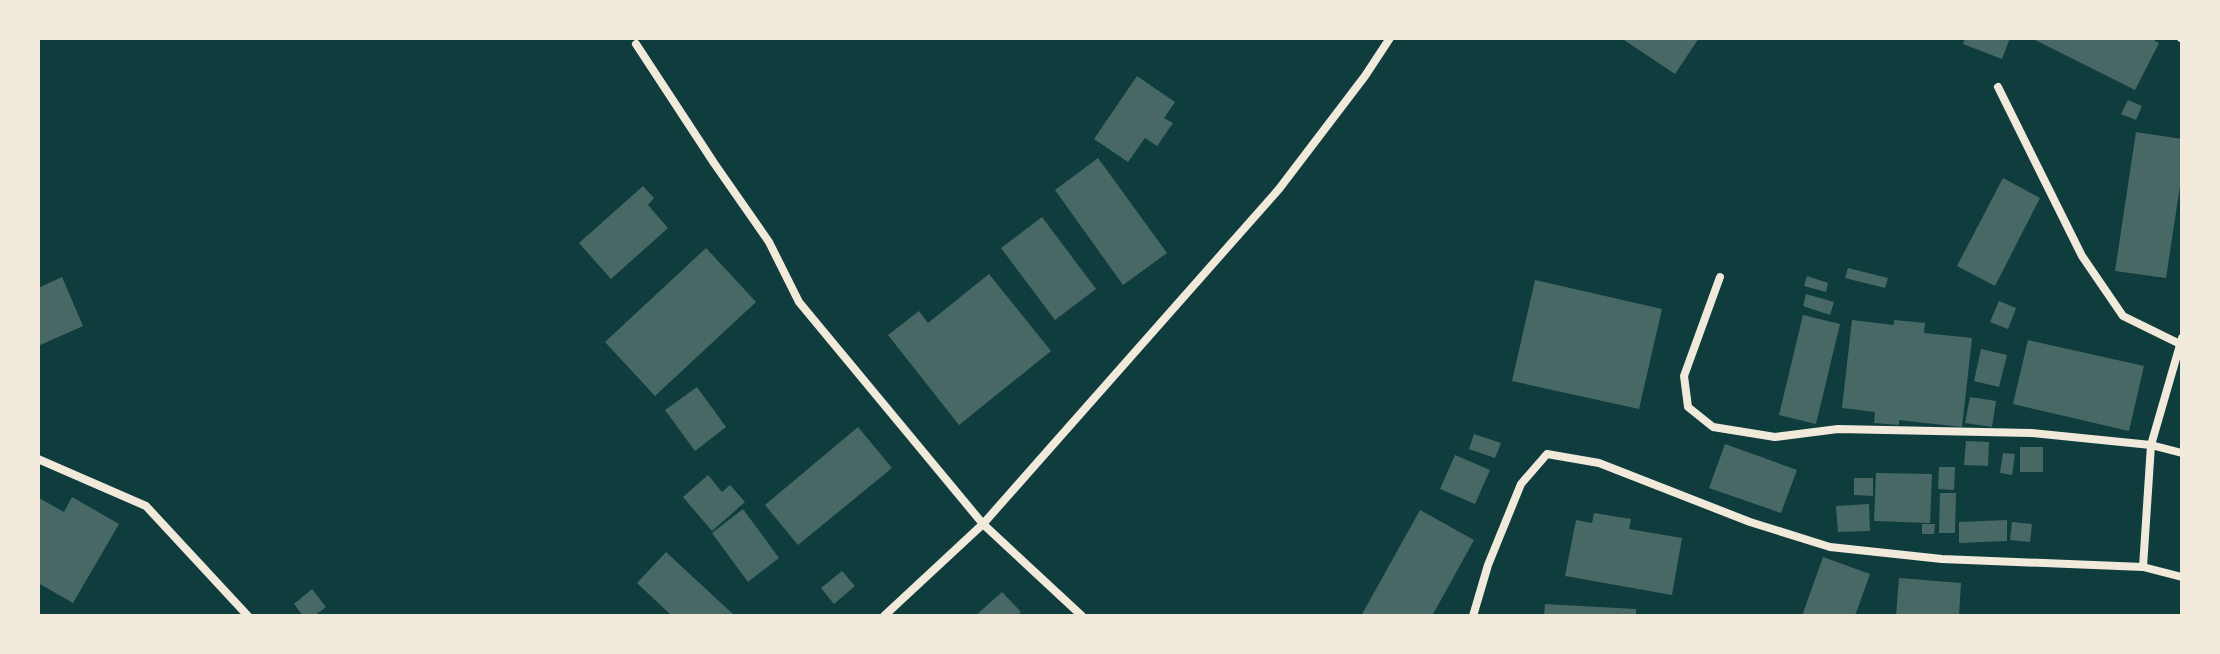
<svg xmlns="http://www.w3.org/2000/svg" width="2220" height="654" font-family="'Times New Roman',serif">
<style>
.building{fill:#486865}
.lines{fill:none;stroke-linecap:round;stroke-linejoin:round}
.minor{stroke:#f1e9da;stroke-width:8}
</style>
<rect width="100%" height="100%" fill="#0f3d3e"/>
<!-- building -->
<g class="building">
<path d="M 1621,38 L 1699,38 L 1675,74 Z"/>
<path d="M 1965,38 L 2010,38 L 2002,59 L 1963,44 Z"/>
<path d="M 2031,38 L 2150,38 L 2159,43 L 2135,90 Z"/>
<path d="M 1137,76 L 1175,102 L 1164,118 L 1173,123 L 1157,146 L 1145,138 L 1128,162 L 1094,139 Z"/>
<path d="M 2128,100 L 2142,106 L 2136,120 L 2121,114 Z"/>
<path d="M 2136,132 L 2182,139 L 2182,173 L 2166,278 L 2115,271 Z"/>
<path d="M 1098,158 L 1167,253 L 1123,285 L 1055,190 Z"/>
<path d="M 2003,178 L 2040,198 L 1995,286 L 1957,266 Z"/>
<path d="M 643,186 L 654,198 L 648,205 L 668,228 L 611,279 L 579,243 Z"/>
<path d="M 1042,217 L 1096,289 L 1055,320 L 1001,248 Z"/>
<path d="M 706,248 L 756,302 L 655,396 L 605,342 Z"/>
<path d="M 1848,268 L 1888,278 L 1885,288 L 1845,278 Z"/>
<path d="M 989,274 L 1051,351 L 959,425 L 888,335 L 919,311 L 928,323 Z"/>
<path d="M 1807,276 L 1828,283 L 1826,292 L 1804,286 Z"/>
<path d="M 62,277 L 83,326 L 38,346 L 38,288 Z"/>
<path d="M 1535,280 L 1662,309 L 1639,409 L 1512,381 Z"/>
<path d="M 1806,294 L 1834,302 L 1830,315 L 1803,306 Z"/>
<path d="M 1999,301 L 2016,308 L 2008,329 L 1990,322 Z"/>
<path d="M 1803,315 L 1840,324 L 1816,424 L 1779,415 Z"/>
<path d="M 1852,320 L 1894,325 L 1894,320 L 1925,323 L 1924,333 L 1972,338 L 1962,427 L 1899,420 L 1899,425 L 1874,423 L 1875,412 L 1842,408 Z"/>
<path d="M 2028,340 L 2144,366 L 2129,431 L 2013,404 Z"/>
<path d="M 1981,349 L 2007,355 L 1999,387 L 1974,381 Z"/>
<path d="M 697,387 L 726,427 L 695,451 L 665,410 Z"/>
<path d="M 1970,397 L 1996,401 L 1992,427 L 1965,423 Z"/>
<path d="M 858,427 L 892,468 L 798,545 L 765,505 Z"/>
<path d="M 1474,434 L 1501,443 L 1495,458 L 1469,449 Z"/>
<path d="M 1966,441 L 1989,442 L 1988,466 L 1964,465 Z"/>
<path d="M 1725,444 L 1797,470 L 1781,513 L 1709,488 Z"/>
<rect x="2020" y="447" width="23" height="25"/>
<path d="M 2003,453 L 2015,454 L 2012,475 L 2000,473 Z"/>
<path d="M 1455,455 L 1490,470 L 1475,504 L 1440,489 Z"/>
<path d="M 1939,467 L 1955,467 L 1954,490 L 1938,489 Z"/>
<path d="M 1876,473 L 1932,474 L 1930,523 L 1874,521 Z"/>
<path d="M 708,475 L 722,492 L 730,485 L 745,502 L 712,531 L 683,497 Z"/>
<path d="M 1854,478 L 1873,478 L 1873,496 L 1854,495 Z"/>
<path d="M 1940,493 L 1956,493 L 1955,533 L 1939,533 Z"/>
<path d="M 72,497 L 119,524 L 73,603 L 38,583 L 38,500 L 39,498 L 64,512 Z"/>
<path d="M 1869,504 L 1870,531 L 1838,532 L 1836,506 Z"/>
<path d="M 743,509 L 779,558 L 748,582 L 712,533 Z"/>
<path d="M 1420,510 L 1474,540 L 1432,616 L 1361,616 Z"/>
<path d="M 1594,513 L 1631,519 L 1629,529 L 1682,538 L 1672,595 L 1565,576 L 1576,520 L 1592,523 Z"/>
<path d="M 2007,520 L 2007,541 L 1959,543 L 1959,522 Z"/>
<path d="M 2012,522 L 2032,524 L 2030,542 L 2010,540 Z"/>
<path d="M 1922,524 L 1935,524 L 1934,534 L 1922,534 Z"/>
<path d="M 666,552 L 735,616 L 672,616 L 637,583 Z"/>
<path d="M 1823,557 L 1870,574 L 1855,616 L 1802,616 Z"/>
<path d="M 842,571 L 855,586 L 834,604 L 821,588 Z"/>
<path d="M 1899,578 L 1961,583 L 1959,616 L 1896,616 Z"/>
<path d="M 312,589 L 326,607 L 314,616 L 303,616 L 294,604 Z"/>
<path d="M 1002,592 L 1021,612 L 1017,616 L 975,616 Z"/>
<path d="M 1545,604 L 1636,609 L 1636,616 L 1544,616 Z"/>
</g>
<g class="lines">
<!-- minor -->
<g class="minor">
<path d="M 2181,38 L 2182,38"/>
<path d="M 636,44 L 714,163 L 769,242 L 799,302 L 983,524 L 1082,616"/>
<path d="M 1998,87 L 2082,256 L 2123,316 L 2182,345"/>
<path d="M 1720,277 L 1684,376 L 1688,407 L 1713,427 L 1775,437 L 1838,429 L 2031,433 L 2151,445 L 2182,453"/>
<path d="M 38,459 L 146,506 L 248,616"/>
<path d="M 2143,567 L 2151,445 L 2182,338"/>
<path d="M 884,616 L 983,524 L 1279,189 L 1365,76 L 1390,38"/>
<path d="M 1473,616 L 1488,565 L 1521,484 L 1547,454 L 1599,463 L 1750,522 L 1830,547 L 1942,559 L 2143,567 L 2182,577"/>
</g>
</g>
<!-- border -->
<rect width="2220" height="654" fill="none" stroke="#f1e9da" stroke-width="80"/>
</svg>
